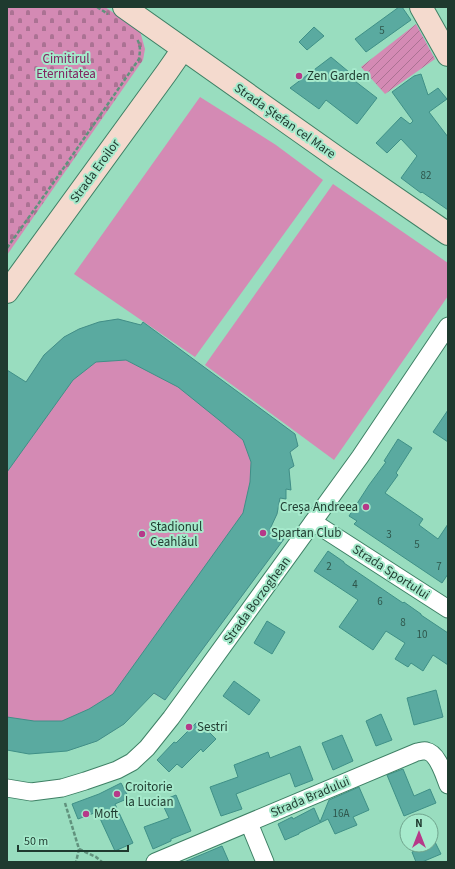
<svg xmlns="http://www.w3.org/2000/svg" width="455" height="869" font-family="'Source Sans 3',sans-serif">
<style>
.grass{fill:#d48ab4}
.cemetery{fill:url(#cemetery-stones)}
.garden{fill:url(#garden-furrows)}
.building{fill:#5aaaa0;stroke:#3f9087}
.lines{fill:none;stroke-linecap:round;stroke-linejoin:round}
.street-casing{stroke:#3e8065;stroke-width:19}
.secondary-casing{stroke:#3e8065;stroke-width:24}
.path{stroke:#61927d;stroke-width:2.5;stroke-dasharray:4 2;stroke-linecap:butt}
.street{stroke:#fff;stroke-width:17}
.secondary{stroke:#f4dace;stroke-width:22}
.poi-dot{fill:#b63989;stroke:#a6eacc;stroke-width:1.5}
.labels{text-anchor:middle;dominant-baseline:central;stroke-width:4;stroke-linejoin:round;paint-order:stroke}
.number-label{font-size:11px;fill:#2e564b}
.park-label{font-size:13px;fill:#822361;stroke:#a6eacc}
.poi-label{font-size:13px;fill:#1f3a2f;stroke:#a6eacc;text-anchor:start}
.street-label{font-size:13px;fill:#1f3a2f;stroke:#a6eacc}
</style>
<defs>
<pattern id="cemetery-stones" width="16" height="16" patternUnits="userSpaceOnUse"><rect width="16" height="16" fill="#d48ab4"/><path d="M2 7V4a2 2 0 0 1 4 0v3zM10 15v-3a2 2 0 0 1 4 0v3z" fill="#ab7293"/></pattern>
<pattern id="garden-furrows" width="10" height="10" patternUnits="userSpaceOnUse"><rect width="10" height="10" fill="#d48ab4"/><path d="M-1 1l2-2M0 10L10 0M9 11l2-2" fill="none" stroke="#ab7293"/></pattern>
</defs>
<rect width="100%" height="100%" fill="#99ddbf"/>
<!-- grass -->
<g class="grass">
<path d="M 200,97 L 276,145 L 323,180 L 195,357 L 74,274 Z"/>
<path d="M 333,184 L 448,263 L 448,296 L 334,460 L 205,365 Z"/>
<path d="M 118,319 L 141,325 L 143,322 L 295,434 L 298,446 L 290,452 L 294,466 L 289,469 L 291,490 L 286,489 L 286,499 L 280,498 L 277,514 L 270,529 L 284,539 L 165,700 L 153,693 L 124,724 L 97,741 L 67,751 L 7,750 L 7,374 L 26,382 L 44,355 L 64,337 L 79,329 L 99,322 Z"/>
</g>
<!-- cemetery -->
<path class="cemetery" d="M 7,7 L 105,7 L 140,31 L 145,49 L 143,60 L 7,255 Z"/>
<!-- garden -->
<path class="garden" d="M 416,24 L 435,59 L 385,94 L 361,67 Z"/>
<!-- building -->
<g class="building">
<path d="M 399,7 L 402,7 L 411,20 L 366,52 L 355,39 Z"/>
<path d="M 314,27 L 324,36 L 307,50 L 299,42 Z"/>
<path d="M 331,57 L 349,72 L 347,75 L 377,98 L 357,124 L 326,100 L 319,109 L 290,88 Z"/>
<path d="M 421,74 L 428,95 L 438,88 L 447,99 L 429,112 L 448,137 L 448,210 L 422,192 L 421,193 L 401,178 L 417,156 L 401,139 L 387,153 L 376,143 L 401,117 L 410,124 L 413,121 L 392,92 L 414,76 Z"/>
<path d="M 118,319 L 141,325 L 143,322 L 295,434 L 298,446 L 290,452 L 294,466 L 289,469 L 291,490 L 286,489 L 286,499 L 280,498 L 277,514 L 270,529 L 284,539 L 165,700 L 154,693 L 124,724 L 97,741 L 67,751 L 29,754 L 7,750 L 7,717 L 34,721 L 62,721 L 89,709 L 113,694 L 243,513 L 250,482 L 251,462 L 243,440 L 219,420 L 178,387 L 126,360 L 96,362 L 73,380 L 7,472 L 7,370 L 26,382 L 44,355 L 64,337 L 79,329 L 99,322 Z"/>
<path d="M 448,410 L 448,442 L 433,432 Z"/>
<path d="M 398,439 L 412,448 L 396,473 L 398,475 L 385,493 L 423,519 L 419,525 L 438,539 L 448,524 L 448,574 L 442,583 L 354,524 L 357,521 L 349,516 L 369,485 L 386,462 L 384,461 Z"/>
<path d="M 328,551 L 344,562 L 344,563 L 403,603 L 404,602 L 421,614 L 421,615 L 448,633 L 448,665 L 433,655 L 423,671 L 411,663 L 408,667 L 395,659 L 405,643 L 386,631 L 373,650 L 339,627 L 358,600 L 314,571 Z"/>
<path d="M 267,621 L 285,632 L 272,654 L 254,643 Z"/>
<path d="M 234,681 L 260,700 L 249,715 L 223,696 Z"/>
<path d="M 436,690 L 443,717 L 414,725 L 407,698 Z"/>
<path d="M 381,714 L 392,740 L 376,746 L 366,721 Z"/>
<path d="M 198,721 L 216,739 L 203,752 L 201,749 L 182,768 L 177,764 L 169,772 L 157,760 L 174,742 L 176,743 Z"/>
<path d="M 342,735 L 353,761 L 333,770 L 322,743 Z"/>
<path d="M 300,746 L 313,780 L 295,787 L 290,773 L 236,794 L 242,809 L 221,816 L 210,787 L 238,777 L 234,765 L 268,752 L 270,758 Z"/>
<path d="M 403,769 L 414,796 L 430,789 L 436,803 L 404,816 L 387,775 Z"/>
<path d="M 121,783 L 129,798 L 115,804 L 133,843 L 115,851 L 97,812 L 78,819 L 72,804 L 99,794 Z"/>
<path d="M 359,787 L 369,810 L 353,817 L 357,825 L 335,834 L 328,819 L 299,833 L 299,834 L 285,840 L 278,824 L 292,817 L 293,819 L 314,808 L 320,822 L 329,800 Z"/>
<path d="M 176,795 L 191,831 L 171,839 L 171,841 L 153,849 L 144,827 L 169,818 L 161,801 Z"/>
<path d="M 435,842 L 441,854 L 422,862 L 416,862 L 412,852 L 431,845 Z"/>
<path d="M 222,846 L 229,862 L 184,862 Z"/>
</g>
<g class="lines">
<defs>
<g id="street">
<path d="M 313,522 L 448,609"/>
<path d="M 7,788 L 31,792 L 62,788 L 85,781 L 117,770 L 132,762 L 147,748 L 171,718 L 360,457 L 448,326"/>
<path d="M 249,823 L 265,862"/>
<path d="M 155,862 L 417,752 C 420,752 424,750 426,751 C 438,753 444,775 448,785"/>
</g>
<g id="secondary">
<path d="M 124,7 L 339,159 L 448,234"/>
<path d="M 421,7 L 448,55"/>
<path d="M 7,292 L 167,72 L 183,49"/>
</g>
</defs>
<!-- street casing -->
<use href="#street" class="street-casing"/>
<!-- secondary casing -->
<use href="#secondary" class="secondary-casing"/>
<!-- path -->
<g class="path">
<path d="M 97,7 L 108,14"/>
<path d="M 7,248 L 56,179 L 139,59 C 140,51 141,46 137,39"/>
<path d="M 65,803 L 79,849 L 76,862"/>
<path d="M 79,849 L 96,857 L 102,862"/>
</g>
<!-- street -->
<use href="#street" class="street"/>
<!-- secondary -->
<use href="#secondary" class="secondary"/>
</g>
<!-- markers -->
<g class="poi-dot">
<circle cx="299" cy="76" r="4"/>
<circle cx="366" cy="507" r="4"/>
<circle cx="263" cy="533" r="4"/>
<circle cx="142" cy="534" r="4"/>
<circle cx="189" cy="727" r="4"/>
<circle cx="117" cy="794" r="4"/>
<circle cx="86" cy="814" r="4"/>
</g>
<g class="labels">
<!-- number labels -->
<g class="number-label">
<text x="382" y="30">5</text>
<text x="426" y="175">82</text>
<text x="389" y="534">3</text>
<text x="417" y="544">5</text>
<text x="329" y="566">2</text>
<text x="439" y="566">7</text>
<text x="355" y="584">4</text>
<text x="380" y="601">6</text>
<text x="403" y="622">8</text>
<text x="422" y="634">10</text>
<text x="341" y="813">16A</text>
</g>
<!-- park labels -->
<g class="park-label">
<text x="66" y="59">Cimitirul<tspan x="66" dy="15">Eternitatea</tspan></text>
</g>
<!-- poi labels -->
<g class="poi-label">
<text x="307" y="76">Zen Garden</text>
<text x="358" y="507" text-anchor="end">Creșa Andreea</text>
<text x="150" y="527">Stadionul<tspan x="150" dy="15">Ceahlăul</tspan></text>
<text x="271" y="533">Spartan Club</text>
<text x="197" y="727">Sestri</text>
<text x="125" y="787">Croitorie<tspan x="125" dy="15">la Lucian</tspan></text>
<text x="94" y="814">Moft</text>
</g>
<!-- street labels -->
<g class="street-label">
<text transform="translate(285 121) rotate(35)">Strada Ștefan cel Mare</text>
<text transform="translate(95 171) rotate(-54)">Strada Eroilor</text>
<text transform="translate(391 572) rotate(33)">Strada Sportului</text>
<text transform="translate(257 600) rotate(-54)">Strada Borzoghean</text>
<text transform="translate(310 797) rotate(-23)">Strada Bradului</text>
</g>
</g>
<!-- border -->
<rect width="455" height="869" fill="none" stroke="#1f3a2f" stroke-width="16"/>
<!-- north arrow -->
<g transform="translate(419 833)"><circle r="19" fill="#a6eacc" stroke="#70a48d"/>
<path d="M0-3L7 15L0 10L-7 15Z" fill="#b63989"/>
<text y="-6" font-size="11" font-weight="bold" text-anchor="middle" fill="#1f3a2f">N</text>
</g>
<!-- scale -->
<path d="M18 845v6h110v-6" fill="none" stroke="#1f3a2f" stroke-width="2"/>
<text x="24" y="845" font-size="12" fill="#1f3a2f" stroke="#a6eacc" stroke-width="3" paint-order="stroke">50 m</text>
</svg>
